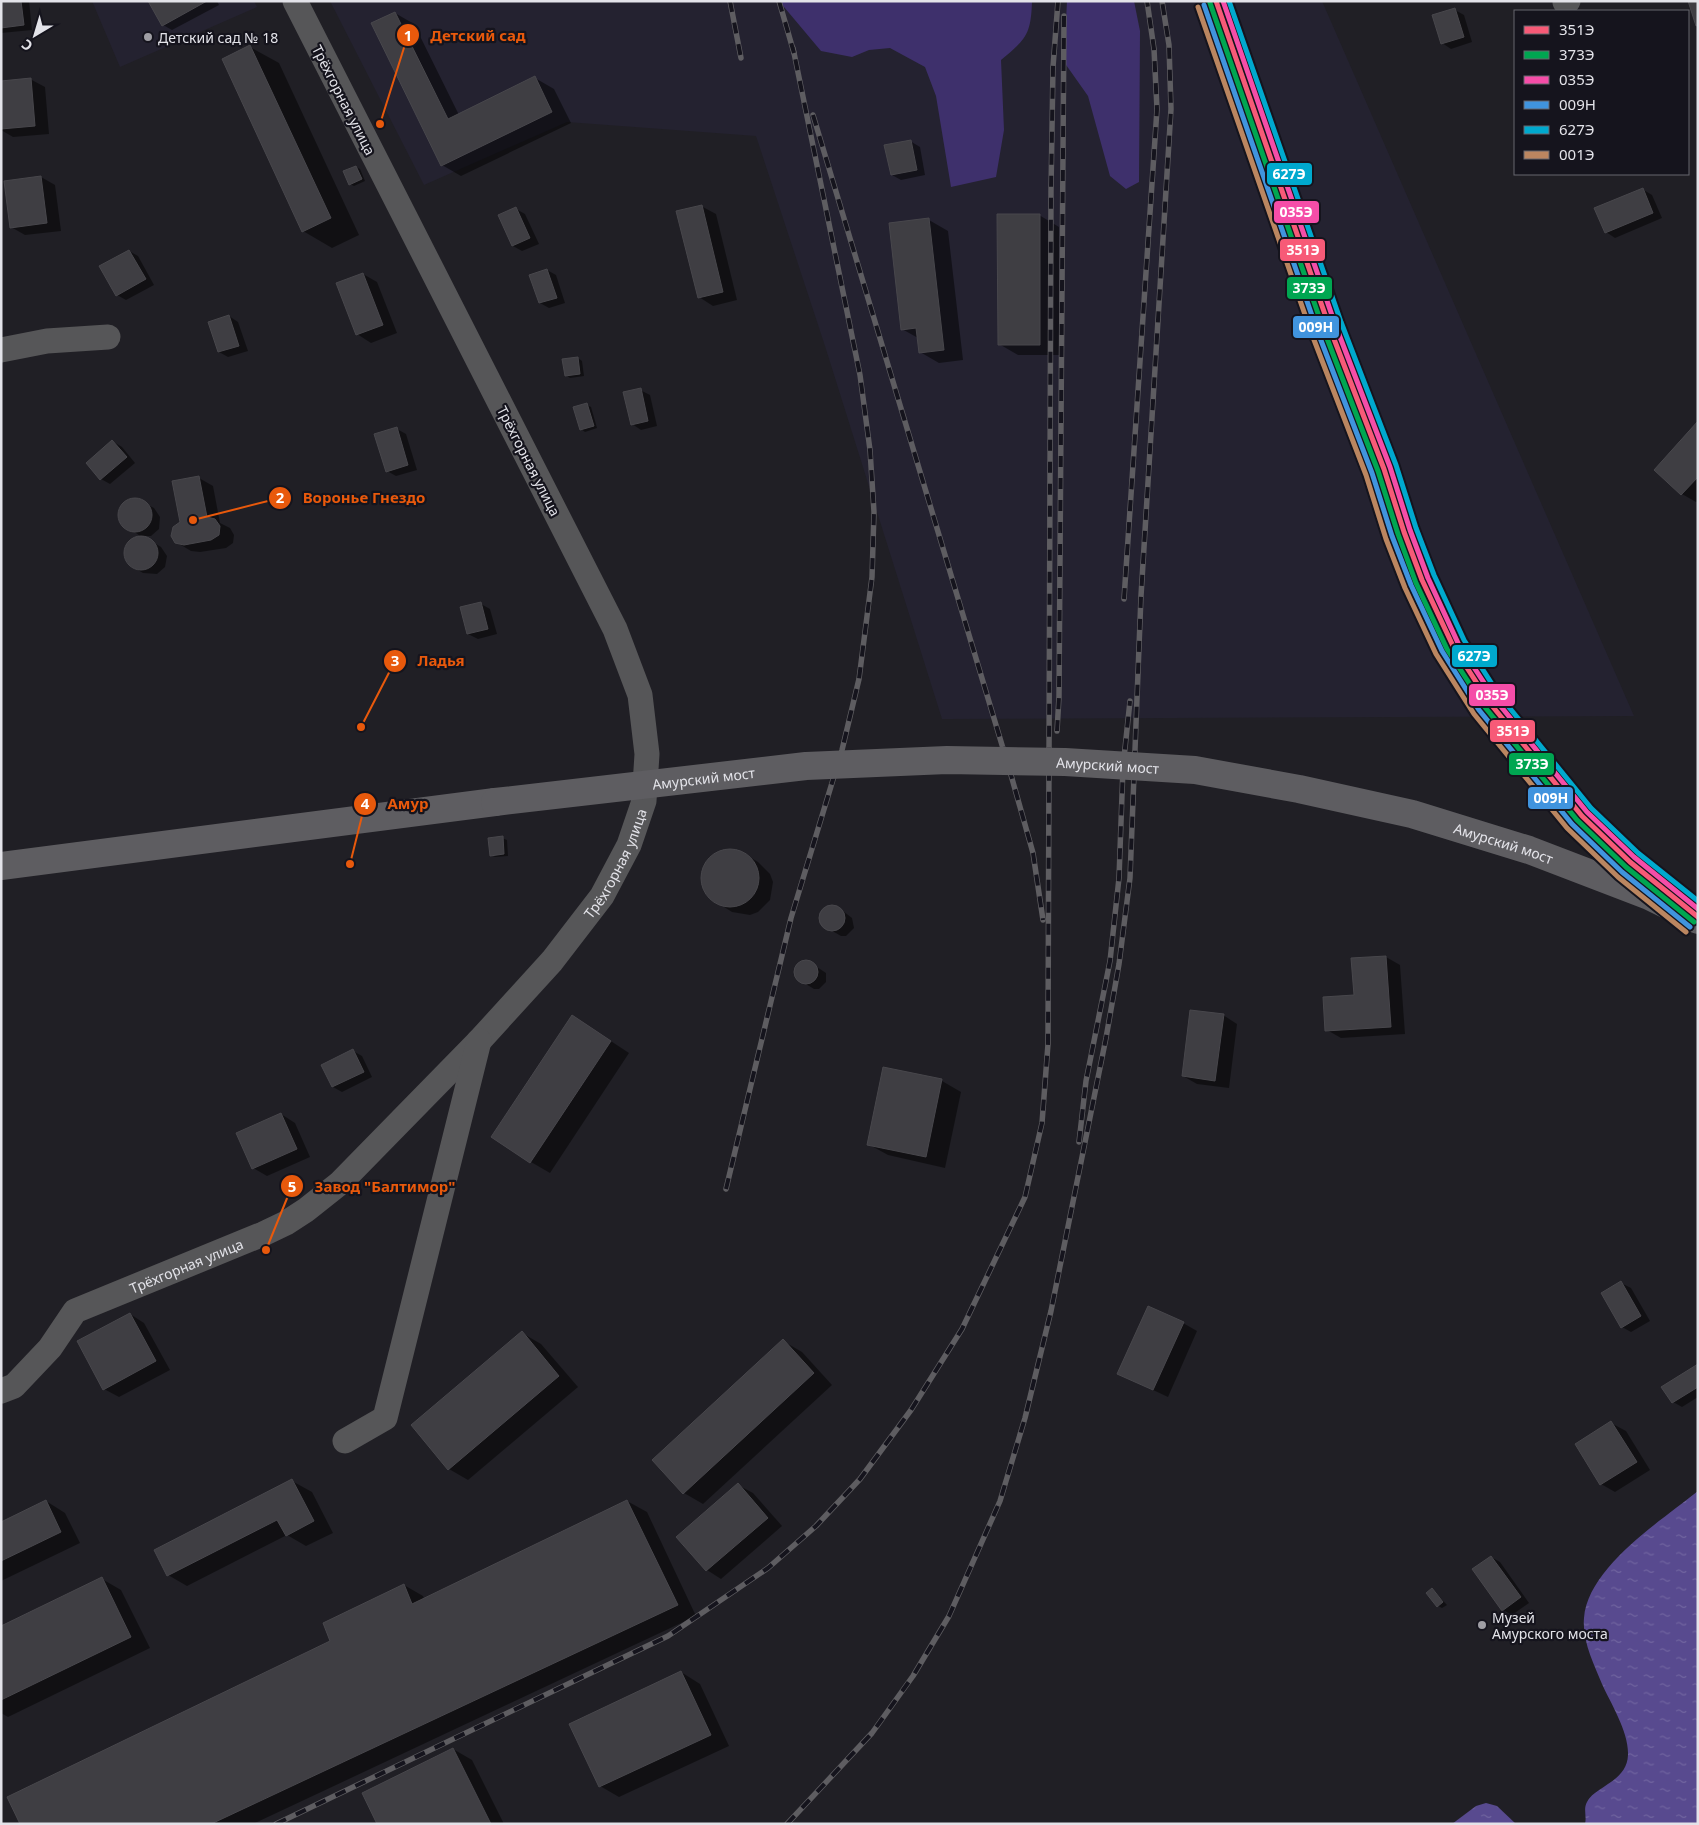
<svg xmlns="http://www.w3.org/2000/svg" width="1699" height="1825" font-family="'Noto Sans',sans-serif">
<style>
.built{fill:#242230}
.park{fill:#3e306c}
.water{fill:url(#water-ripples)}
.shadow{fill:#0007}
.building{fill:#3f3e43;stroke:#48474c}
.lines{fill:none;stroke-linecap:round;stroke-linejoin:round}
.minor{stroke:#565658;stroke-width:25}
.highway{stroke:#5e5d61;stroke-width:28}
.rail-casing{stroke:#5e5d61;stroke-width:5.5}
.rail{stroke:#15141d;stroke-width:4;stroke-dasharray:11;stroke-linecap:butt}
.highway-bridge{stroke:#5e5d61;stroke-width:28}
.rail-1-casing{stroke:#15141d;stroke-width:9}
.rail-2-casing{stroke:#15141d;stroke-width:9}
.rail-3-casing{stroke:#15141d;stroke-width:9}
.rail-4-casing{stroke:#15141d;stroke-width:9}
.rail-5-casing{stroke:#15141d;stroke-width:9}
.rail-6-casing{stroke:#15141d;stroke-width:9}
.rail-1{stroke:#f75a77;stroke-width:5}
.rail-2{stroke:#00a651;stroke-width:5}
.rail-3{stroke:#f54da8;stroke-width:5}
.rail-4{stroke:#4094de;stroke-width:5}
.rail-5{stroke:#00a9ce;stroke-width:5}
.rail-6{stroke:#bb8660;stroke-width:5}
.poi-dot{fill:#9f9ea4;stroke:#15141d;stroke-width:2}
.labels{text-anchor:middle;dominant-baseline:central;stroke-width:4.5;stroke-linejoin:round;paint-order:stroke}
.poi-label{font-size:14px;fill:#e3e3e9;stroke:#15141d;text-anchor:start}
.street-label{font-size:14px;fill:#e3e3e9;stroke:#15141d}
.leader{fill:none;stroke:#e8590c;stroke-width:2}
.callout-dot{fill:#e8590c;stroke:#15141d;stroke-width:2}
.mark-label{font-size:15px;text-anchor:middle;font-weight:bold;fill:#fff}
.callout-label{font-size:15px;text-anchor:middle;font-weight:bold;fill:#e8590c;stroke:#15141d;stroke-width:4.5;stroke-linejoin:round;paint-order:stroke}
.line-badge{stroke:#15141d;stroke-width:2}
.badge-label{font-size:14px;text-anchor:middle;font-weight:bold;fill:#fff}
</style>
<defs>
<pattern id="water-ripples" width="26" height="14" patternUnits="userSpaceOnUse" patternTransform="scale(1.25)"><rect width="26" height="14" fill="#584a8f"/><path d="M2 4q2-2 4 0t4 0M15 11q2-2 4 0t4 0" fill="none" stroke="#70649f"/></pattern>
</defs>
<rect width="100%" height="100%" fill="#201f25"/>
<!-- built -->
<g class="built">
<path d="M 92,1 L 254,1 L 257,7 L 120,67 Z"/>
<path d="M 330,1 L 1322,1 L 1634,716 L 942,719 L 825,346 L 756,136 L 567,122 L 424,185 Z"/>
</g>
<!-- park -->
<g class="park">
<path d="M 779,1 L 1032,1 C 1031,35 1026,39 1001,60 L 1004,130 L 996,177 L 951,187 L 936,96 L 925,67 L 890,48 L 869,50 L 852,57 L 821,51 Z"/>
<path d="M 1067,1 L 1134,1 L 1140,31 L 1139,182 L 1126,189 L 1110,176 L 1088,96 L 1064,62 Z"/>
</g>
<!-- water -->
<g class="water">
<path d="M 1698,1491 L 1698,1824 L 1585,1824 C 1587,1816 1583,1809 1587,1802 C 1595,1786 1627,1782 1628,1755 C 1629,1732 1611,1704 1602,1684 C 1594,1664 1582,1641 1584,1618 C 1588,1567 1661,1521 1698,1491 Z"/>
<path d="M 1486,1803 L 1497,1806 L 1516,1824 L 1452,1824 L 1476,1806 Z"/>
</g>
<!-- shadow -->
<g class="shadow">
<path d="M 1,1 L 29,1 L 32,30 L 1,33 Z"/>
<path d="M 150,1 L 217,1 L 219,5 L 172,30 L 163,25 Z"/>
<path d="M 1455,10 L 1464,15 L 1472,42 L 1451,49 L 1442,43 Z"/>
<path d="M 395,13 L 414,24 L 459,115 L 535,78 L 554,89 L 571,123 L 461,176 L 442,165 Z"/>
<path d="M 250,47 L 279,63 L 359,235 L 332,248 L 303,231 Z"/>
<path d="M 30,79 L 45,87 L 49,134 L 13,137 L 1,130 L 1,82 Z"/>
<path d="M 910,141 L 920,147 L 925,175 L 901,180 L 892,175 Z"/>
<path d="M 356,167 L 360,169 L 365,181 L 354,186 L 350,184 Z"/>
<path d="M 41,177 L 55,185 L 61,231 L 25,235 L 11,227 Z"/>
<path d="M 1642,189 L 1652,195 L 1662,218 L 1615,238 L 1606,232 Z"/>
<path d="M 701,206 L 716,214 L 737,300 L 713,306 L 699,297 Z"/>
<path d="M 516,209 L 525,214 L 539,244 L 522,251 L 513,246 Z"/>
<path d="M 1039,215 L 1059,227 L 1059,355 L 1018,355 L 999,344 Z"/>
<path d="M 929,220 L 948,231 L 963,360 L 939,363 L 920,352 L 918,338 L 902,329 Z"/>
<path d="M 129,251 L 138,256 L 154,285 L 126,300 L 117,295 Z"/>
<path d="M 547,270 L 556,275 L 565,303 L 549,308 L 540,303 Z"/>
<path d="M 363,274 L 377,282 L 397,333 L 371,343 L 357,334 Z"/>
<path d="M 229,316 L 238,322 L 248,351 L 228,357 L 219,352 Z"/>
<path d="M 578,358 L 582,361 L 584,376 L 570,378 L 566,375 Z"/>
<path d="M 640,390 L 650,395 L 657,426 L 641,430 L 632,424 Z"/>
<path d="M 587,405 L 591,407 L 597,428 L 585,432 L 581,429 Z"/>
<path d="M 1698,423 L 1698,501 L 1696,502 L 1682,494 L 1656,470 Z"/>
<path d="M 397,429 L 406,434 L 417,470 L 396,476 L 387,471 Z"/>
<path d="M 112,441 L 122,447 L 135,463 L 110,484 L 101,479 Z"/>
<path d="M 199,478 L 213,486 L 220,523 L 230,528 L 234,535 L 233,543 L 226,548 L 200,552 L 191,551 L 176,542 Z"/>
<path d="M 131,500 L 144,503 L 154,508 L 160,517 L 159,529 L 151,536 L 140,536 L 121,522 L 122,506 Z"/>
<path d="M 135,538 L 146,538 L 161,547 L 167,556 L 165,567 L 157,574 L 143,573 L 133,567 L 126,559 L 126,548 Z"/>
<path d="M 481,604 L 490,609 L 497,634 L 478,639 L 468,634 Z"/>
<path d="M 502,838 L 507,840 L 508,856 L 495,857 L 491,855 Z"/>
<path d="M 726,851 L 743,853 L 758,862 L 770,874 L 773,882 L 770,900 L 758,912 L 750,915 L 732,912 L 718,903 L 705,891 L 702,883 L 705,866 L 717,853 Z"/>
<path d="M 828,907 L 839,908 L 852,918 L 854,928 L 846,936 L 841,936 L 822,925 L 821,915 Z"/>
<path d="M 1386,957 L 1400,965 L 1405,1034 L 1341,1038 L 1327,1030 Z"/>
<path d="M 808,961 L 826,973 L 826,982 L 819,989 L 814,989 L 796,978 L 796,968 L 798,964 Z"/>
<path d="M 1223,1015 L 1237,1024 L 1229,1088 L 1197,1084 L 1183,1076 Z"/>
<path d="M 591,1028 L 629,1053 L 550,1173 L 531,1162 Z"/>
<path d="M 353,1051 L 362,1056 L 372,1077 L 342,1092 L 333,1087 Z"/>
<path d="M 884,1068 L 942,1081 L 961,1092 L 945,1168 L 888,1155 L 868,1144 Z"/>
<path d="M 281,1114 L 295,1123 L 310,1157 L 267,1176 L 253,1168 Z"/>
<path d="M 1621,1283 L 1631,1288 L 1650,1321 L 1631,1332 L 1622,1327 Z"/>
<path d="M 130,1314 L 144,1323 L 170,1370 L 119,1397 L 104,1389 Z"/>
<path d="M 1183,1323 L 1197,1331 L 1168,1397 L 1119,1374 Z"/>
<path d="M 522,1333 L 541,1344 L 578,1387 L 468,1480 L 449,1469 Z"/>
<path d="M 783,1341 L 802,1352 L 832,1385 L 703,1504 L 684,1493 Z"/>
<path d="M 1698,1366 L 1698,1397 L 1682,1407 L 1673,1402 Z"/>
<path d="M 1611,1423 L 1626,1431 L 1650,1470 L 1615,1492 L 1601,1484 Z"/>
<path d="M 292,1481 L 312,1492 L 333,1533 L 306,1546 L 287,1535 L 187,1586 L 168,1575 Z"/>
<path d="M 738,1485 L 753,1493 L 782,1526 L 721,1579 L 707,1570 L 678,1537 Z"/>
<path d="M 46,1501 L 65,1513 L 80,1543 L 1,1581 L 1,1523 Z"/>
<path d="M 627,1501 L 647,1512 L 696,1616 L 253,1824 L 22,1824 L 331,1642 L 404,1585 L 423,1596 L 424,1599 Z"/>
<path d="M 1491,1557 L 1500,1562 L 1529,1603 L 1512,1615 L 1503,1610 Z"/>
<path d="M 102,1579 L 121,1590 L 150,1648 L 8,1717 L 1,1713 L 1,1628 Z"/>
<path d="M 1432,1589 L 1447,1605 L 1442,1608 L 1438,1606 Z"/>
<path d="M 681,1672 L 700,1684 L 729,1746 L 619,1797 L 600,1786 Z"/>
<path d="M 453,1749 L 472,1760 L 504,1824 L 379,1824 Z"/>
</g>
<!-- building -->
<g class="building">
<path d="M 1,1 L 21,1 L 24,25 L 1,28 Z"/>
<path d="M 148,1 L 207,1 L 162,26 Z"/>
<path d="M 1688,1 L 1698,1 L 1698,25 L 1696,26 Z"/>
<path d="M 1455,8 L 1464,37 L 1441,44 L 1432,15 Z"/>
<path d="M 395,12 L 448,119 L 535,76 L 552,112 L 441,166 L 371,23 Z"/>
<path d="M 250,45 L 331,218 L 302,232 L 222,59 Z"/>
<path d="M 31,78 L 35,126 L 1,129 L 1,81 Z"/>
<path d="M 911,140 L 917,170 L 891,175 L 884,145 Z"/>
<path d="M 356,166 L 362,179 L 349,185 L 343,171 Z"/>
<path d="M 41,176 L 47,223 L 10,228 L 4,181 Z"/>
<path d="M 1643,188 L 1653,213 L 1605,233 L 1594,208 Z"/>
<path d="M 702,205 L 723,292 L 698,298 L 676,211 Z"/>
<path d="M 516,207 L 530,238 L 512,246 L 498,215 Z"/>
<path d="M 997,214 L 1040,214 L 1040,345 L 998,345 Z"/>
<path d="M 929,218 L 944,350 L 919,353 L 916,328 L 901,330 L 889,223 Z"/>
<path d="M 129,250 L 146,279 L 116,296 L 99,266 Z"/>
<path d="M 547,269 L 557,298 L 539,303 L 529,275 Z"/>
<path d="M 363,273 L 383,325 L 356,335 L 336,283 Z"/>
<path d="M 229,315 L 239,346 L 218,352 L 208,322 Z"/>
<path d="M 578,357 L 580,374 L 565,376 L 562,359 Z"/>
<path d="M 641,388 L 648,421 L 631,425 L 623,392 Z"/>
<path d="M 587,403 L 594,426 L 580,430 L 573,407 Z"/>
<path d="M 1698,421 L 1698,477 L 1681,495 L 1654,470 Z"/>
<path d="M 397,427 L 408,465 L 386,472 L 374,434 Z"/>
<path d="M 112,440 L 127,457 L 100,480 L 86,463 Z"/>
<path d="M 199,476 L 207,517 L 215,519 L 220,526 L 219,535 L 211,540 L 184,545 L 175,543 L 171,536 L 173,527 L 180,522 L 172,481 Z"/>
<circle cx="135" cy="515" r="17"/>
<circle cx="141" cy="553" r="17"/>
<path d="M 481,602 L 488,629 L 467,634 L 460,607 Z"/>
<path d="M 503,836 L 504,854 L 490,856 L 488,838 Z"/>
<circle cx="730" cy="878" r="29"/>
<circle cx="832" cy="918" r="13"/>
<path d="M 1386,956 L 1391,1027 L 1325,1031 L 1323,997 L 1354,995 L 1351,958 Z"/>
<circle cx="806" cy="972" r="12"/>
<path d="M 1190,1010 L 1224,1014 L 1215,1081 L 1182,1076 Z"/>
<path d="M 572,1015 L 611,1041 L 530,1163 L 491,1137 Z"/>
<path d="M 353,1049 L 364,1072 L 332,1087 L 321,1065 Z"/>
<path d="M 883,1067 L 942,1079 L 926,1157 L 867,1145 Z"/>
<path d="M 281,1113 L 297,1149 L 252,1169 L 236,1133 Z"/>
<path d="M 1621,1281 L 1641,1316 L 1621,1328 L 1601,1293 Z"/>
<path d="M 1148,1306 L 1184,1322 L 1153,1390 L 1117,1374 Z"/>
<path d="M 130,1313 L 156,1361 L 103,1390 L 77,1341 Z"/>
<path d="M 522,1331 L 559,1376 L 448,1470 L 411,1425 Z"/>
<path d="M 783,1339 L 814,1373 L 683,1494 L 652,1460 Z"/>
<path d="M 1698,1364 L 1698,1387 L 1672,1403 L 1661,1387 Z"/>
<path d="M 1611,1421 L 1637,1462 L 1600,1485 L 1575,1444 Z"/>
<path d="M 292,1479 L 314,1521 L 286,1536 L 277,1520 L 167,1576 L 154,1550 Z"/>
<path d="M 738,1483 L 768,1518 L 706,1571 L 676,1537 Z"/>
<path d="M 46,1500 L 61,1532 L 1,1561 L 1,1522 Z"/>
<path d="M 627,1500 L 678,1605 L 211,1824 L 20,1824 L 7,1797 L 330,1641 L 323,1623 L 404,1584 L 412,1604 Z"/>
<path d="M 1491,1556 L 1521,1597 L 1502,1611 L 1472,1569 Z"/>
<path d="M 102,1577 L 131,1637 L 1,1700 L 1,1626 Z"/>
<path d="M 1432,1588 L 1443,1602 L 1437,1607 L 1426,1593 Z"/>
<path d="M 681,1671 L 711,1735 L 599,1787 L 569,1724 Z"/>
<path d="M 453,1748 L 491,1824 L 377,1824 L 362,1793 Z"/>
</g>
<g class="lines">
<!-- minor -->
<g class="minor">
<path d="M 1565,2 L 1568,1"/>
<path d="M 1,350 L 47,341 L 108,337"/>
<path id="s1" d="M 1,1391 L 14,1386 L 50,1348 L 75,1311 L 263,1234 L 286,1223 L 306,1210 L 340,1183 L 480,1040 L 552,961 L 602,896 L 629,845 L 644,801 L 647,754 L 640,695 L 615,629 L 295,1"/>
<path d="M 345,1441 L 385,1418 L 479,1041"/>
</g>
<!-- highway -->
<path class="highway" d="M 1,866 L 495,802"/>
<defs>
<g id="rail">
<path d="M 730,1 L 741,58"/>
<path d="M 779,1 L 794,53"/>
<path d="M 813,115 L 1011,775 L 1033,853 L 1043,920"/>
<path d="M 1124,599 L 1157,109 L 1154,49 L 1147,1"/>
<path d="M 1057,731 L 1059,697 L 1064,16"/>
<path d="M 1079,1142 L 1086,1081 L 1110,961 L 1119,878 L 1123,767 L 1130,701"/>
<path d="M 726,1189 L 791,918 L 842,750 L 859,679 L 872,577 L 874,512 L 870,450 L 860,375 L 793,48"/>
<path d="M 276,1824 L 668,1636 L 768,1568 L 816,1526 L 860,1479 L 911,1410 L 962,1329 L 1025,1197 L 1042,1123 L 1048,1044 L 1051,191 L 1053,67 L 1058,1"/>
<path d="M 787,1824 L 872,1733 L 913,1676 L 949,1616 L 1000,1501 L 1025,1418 L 1051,1311 L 1106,1038 L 1119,964 L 1130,878 L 1141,596 L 1171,109 L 1169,45 L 1162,1"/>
</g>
</defs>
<!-- rail casing -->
<use href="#rail" class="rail-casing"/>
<!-- rail -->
<use href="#rail" class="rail"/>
<!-- highway-bridge -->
<path class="highway-bridge" id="s2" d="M 495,802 L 806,766 L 947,760 L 1065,762 L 1195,770 L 1299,789 L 1412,814 L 1529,850 L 1649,896 L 1698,920"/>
<defs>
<path id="rail-1" d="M 1216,1 L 1329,326 L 1384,469 L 1404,532 L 1422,580 L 1453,646 L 1489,702 L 1582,816 L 1630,862 L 1698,917"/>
<path id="rail-2" d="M 1210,3 L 1323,328 L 1378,471 L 1398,534 L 1416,583 L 1447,649 L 1484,706 L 1577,820 L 1626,867 L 1694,922"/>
<path id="rail-3" d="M 1223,1 L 1335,324 L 1390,467 L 1410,530 L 1428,578 L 1458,643 L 1494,698 L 1587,812 L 1634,857 L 1698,909"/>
<path id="rail-4" d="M 1204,5 L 1317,330 L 1372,473 L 1392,536 L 1411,585 L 1442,651 L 1479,710 L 1572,824 L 1622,872 L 1690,927"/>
<path id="rail-5" d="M 1229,1 L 1341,322 L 1396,465 L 1416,528 L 1434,575 L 1464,640 L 1499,695 L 1591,808 L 1638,853 L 1698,901"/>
<path id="rail-6" d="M 1198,7 L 1311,332 L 1366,475 L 1386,539 L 1405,588 L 1436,654 L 1474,714 L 1567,828 L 1618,877 L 1686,932"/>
</defs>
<!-- rail-1 casing -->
<use href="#rail-1" class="rail-1-casing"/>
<!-- rail-2 casing -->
<use href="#rail-2" class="rail-2-casing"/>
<!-- rail-3 casing -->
<use href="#rail-3" class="rail-3-casing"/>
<!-- rail-4 casing -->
<use href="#rail-4" class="rail-4-casing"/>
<!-- rail-5 casing -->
<use href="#rail-5" class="rail-5-casing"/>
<!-- rail-6 casing -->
<use href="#rail-6" class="rail-6-casing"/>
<!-- rail-1 -->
<use href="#rail-1" class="rail-1"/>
<!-- rail-2 -->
<use href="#rail-2" class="rail-2"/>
<!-- rail-3 -->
<use href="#rail-3" class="rail-3"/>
<!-- rail-4 -->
<use href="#rail-4" class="rail-4"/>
<!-- rail-5 -->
<use href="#rail-5" class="rail-5"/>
<!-- rail-6 -->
<use href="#rail-6" class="rail-6"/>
</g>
<!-- markers -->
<g class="poi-dot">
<circle cx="148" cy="37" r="5"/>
<circle cx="1482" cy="1625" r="5"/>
</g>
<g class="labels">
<!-- poi labels -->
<g class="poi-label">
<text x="158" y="37">Детский сад № 18</text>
<text x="1492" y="1617">Музей<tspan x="1492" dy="16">Амурского моста</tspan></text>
</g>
<!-- street labels -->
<g class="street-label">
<text transform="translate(344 100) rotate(63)">Трёхгорная улица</text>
<text transform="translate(529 461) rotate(63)">Трёхгорная улица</text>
<text stroke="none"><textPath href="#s2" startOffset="615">Амурский мост</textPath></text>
<text stroke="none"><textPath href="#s2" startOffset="210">Амурский мост</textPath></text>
<text stroke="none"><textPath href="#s2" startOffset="1020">Амурский мост</textPath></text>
<text stroke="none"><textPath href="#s1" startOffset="831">Трёхгорная улица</textPath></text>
<text stroke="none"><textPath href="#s1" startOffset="231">Трёхгорная улица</textPath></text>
</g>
</g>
<!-- callouts -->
<path class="leader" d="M380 124L408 35M193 520L280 498M361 727L395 661M350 864L365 804M266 1250L292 1186"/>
<g class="callout-dot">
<circle cx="380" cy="124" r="5"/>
<circle cx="193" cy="520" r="5"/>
<circle cx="361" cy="727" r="5"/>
<circle cx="350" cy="864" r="5"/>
<circle cx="266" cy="1250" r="5"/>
<circle cx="408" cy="35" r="12"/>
<circle cx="280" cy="498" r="12"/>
<circle cx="395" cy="661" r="12"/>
<circle cx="365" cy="804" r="12"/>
<circle cx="292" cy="1186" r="12"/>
</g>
<g class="mark-label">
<text x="408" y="41">1</text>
<text x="280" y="503">2</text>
<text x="395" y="666">3</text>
<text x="365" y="809">4</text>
<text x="292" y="1192">5</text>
</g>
<g class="callout-label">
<text x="478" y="41">Детский сад</text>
<text x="364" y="503">Воронье Гнездо</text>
<text x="441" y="666">Ладья</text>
<text x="408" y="809">Амур</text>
<text x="385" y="1192">Завод "Балтимор"</text>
</g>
<g class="line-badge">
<rect x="1266" y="162" width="47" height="24" rx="5" fill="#00a9ce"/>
<rect x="1273" y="200" width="47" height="24" rx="5" fill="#f54da8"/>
<rect x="1279" y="238" width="47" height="24" rx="5" fill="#f75a77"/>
<rect x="1286" y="276" width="47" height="24" rx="5" fill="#00a651"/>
<rect x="1292" y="315" width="48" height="24" rx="5" fill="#4094de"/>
<rect x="1451" y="644" width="47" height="24" rx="5" fill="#00a9ce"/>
<rect x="1468" y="683" width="48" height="24" rx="5" fill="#f54da8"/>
<rect x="1489" y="719" width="47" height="24" rx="5" fill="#f75a77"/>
<rect x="1508" y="752" width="47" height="24" rx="5" fill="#00a651"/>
<rect x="1527" y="786" width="47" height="24" rx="5" fill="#4094de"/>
</g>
<g class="badge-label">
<text x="1289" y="179">627Э</text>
<text x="1296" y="217">035Э</text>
<text x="1303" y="255">351Э</text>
<text x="1309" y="293">373Э</text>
<text x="1316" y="332">009Н</text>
<text x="1474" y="661">627Э</text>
<text x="1492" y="700">035Э</text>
<text x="1513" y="736">351Э</text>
<text x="1532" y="769">373Э</text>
<text x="1551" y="803">009Н</text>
</g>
<!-- border -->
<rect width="1699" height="1825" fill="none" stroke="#e3e3e9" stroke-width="5"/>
<!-- legend -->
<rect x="1514" y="10" width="175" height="165" fill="#15141d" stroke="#67676f"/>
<rect x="1524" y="26" width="25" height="8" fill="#f75a77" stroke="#67676f"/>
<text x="1559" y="35" font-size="15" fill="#e3e3e9">351Э</text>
<rect x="1524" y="51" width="25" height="8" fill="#00a651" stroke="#67676f"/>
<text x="1559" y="60" font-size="15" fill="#e3e3e9">373Э</text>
<rect x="1524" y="76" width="25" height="8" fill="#f54da8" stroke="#67676f"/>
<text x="1559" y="85" font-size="15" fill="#e3e3e9">035Э</text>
<rect x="1524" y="101" width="25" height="8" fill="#4094de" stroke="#67676f"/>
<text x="1559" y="110" font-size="15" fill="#e3e3e9">009Н</text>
<rect x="1524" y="126" width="25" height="8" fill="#00a9ce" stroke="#67676f"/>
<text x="1559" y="135" font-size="15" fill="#e3e3e9">627Э</text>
<rect x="1524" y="151" width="25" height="8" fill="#bb8660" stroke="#67676f"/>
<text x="1559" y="160" font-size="15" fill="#e3e3e9">001Э</text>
<!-- north arrow -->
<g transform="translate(35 35) rotate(218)" stroke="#15141d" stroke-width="4" paint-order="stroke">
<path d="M0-4L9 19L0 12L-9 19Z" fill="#e3e3e9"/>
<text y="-8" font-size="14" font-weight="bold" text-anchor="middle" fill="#e3e3e9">С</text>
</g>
</svg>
